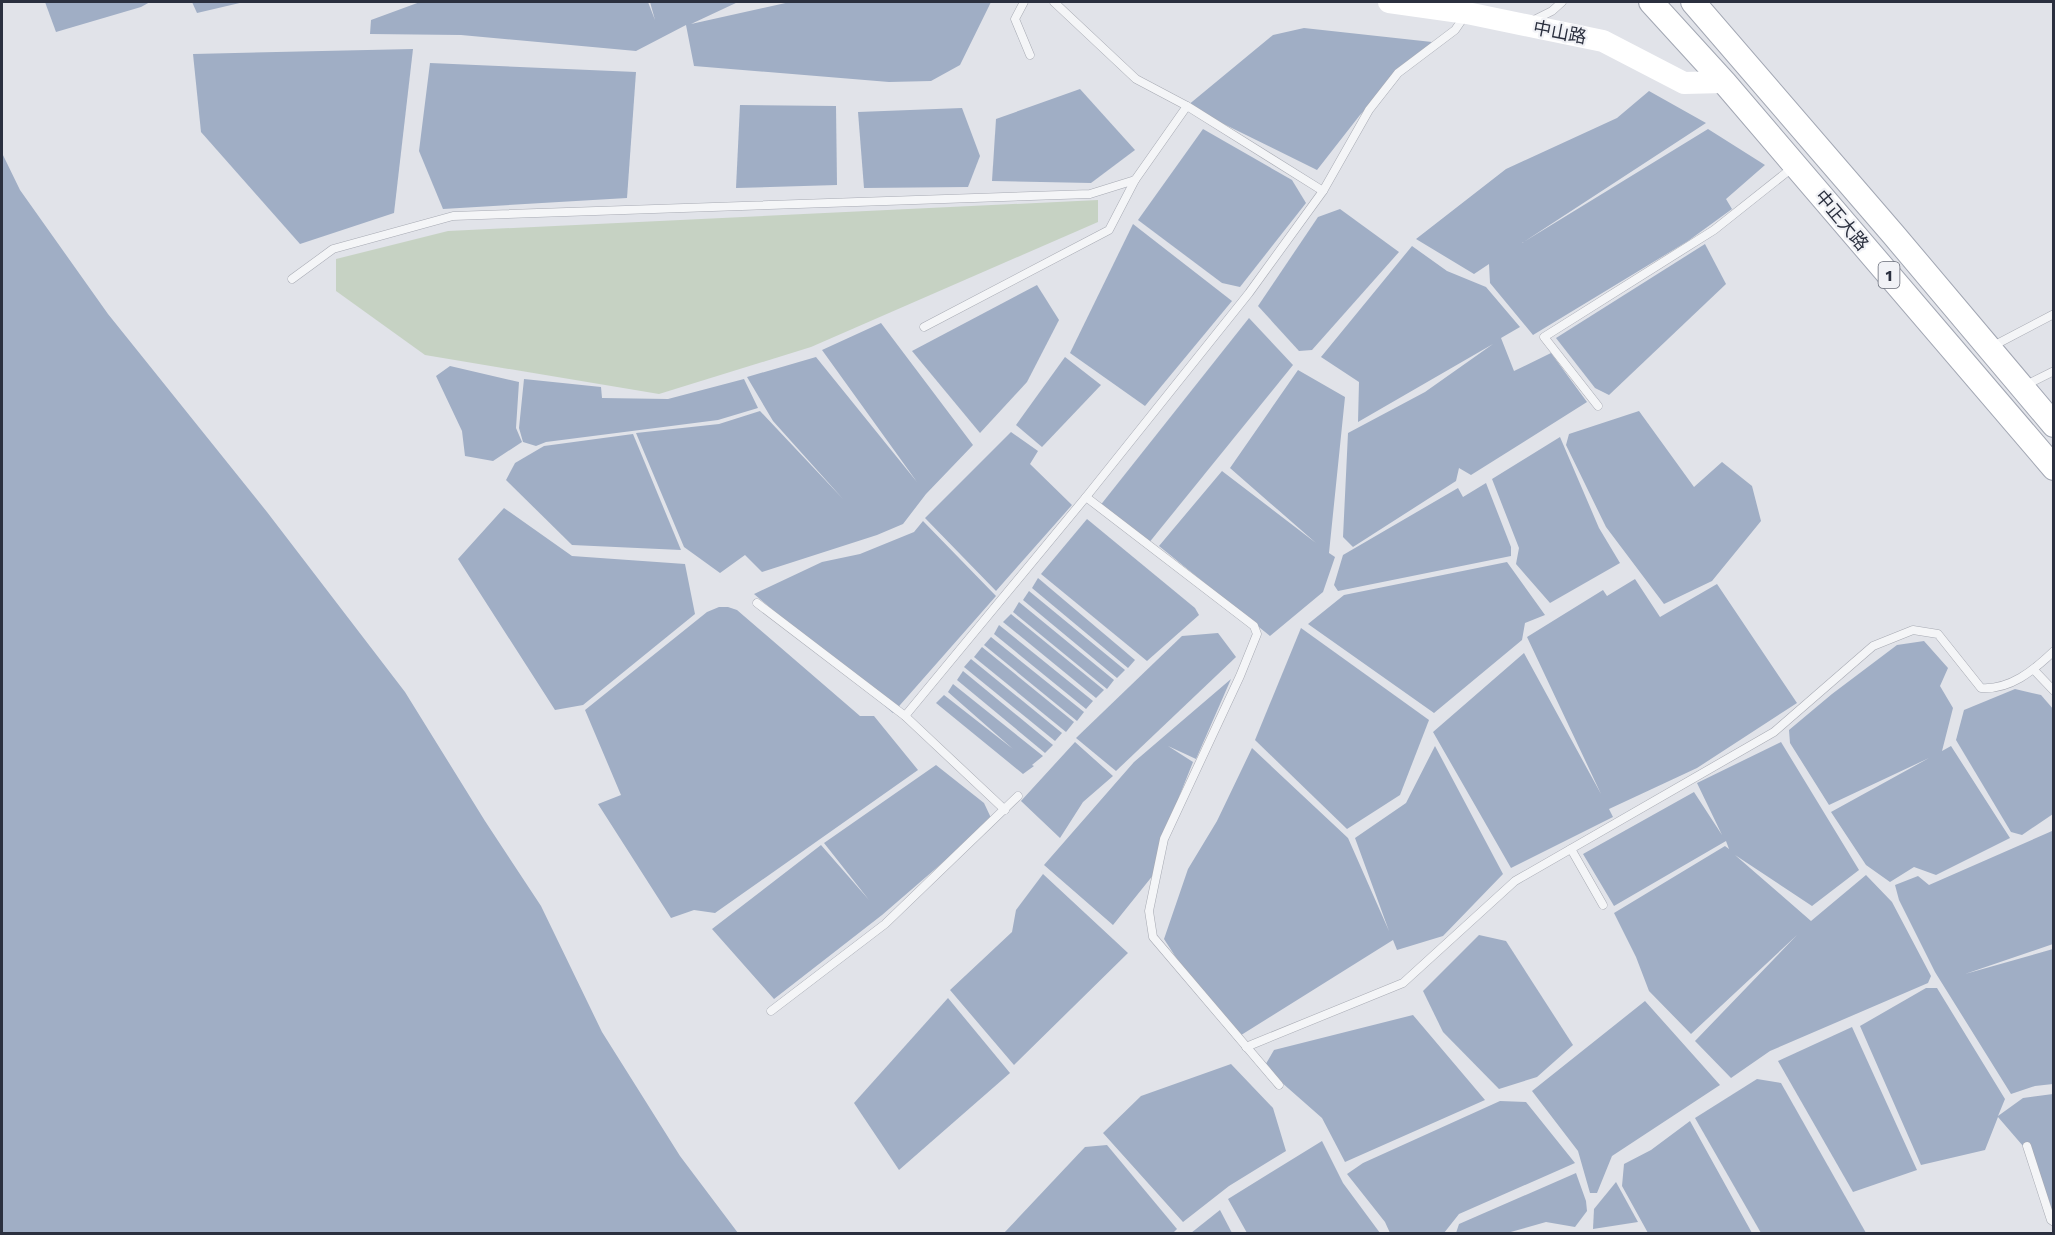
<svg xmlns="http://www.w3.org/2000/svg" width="2055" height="1235" font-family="'Work Sans','Noto Sans TC',sans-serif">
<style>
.green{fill:#c6d2c3}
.water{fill:#a0aec5}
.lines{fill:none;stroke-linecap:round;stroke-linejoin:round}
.lane-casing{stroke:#a7aab3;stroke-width:9}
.primary-casing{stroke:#a2a7b3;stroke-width:26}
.lane{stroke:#f4f5f7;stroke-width:8}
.secondary{stroke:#fff;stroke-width:22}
.primary{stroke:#fff;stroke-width:24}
.labels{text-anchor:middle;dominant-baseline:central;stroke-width:4.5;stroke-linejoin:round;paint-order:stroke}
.shield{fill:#f1f2f6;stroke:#666a76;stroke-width:1.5}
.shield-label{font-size:16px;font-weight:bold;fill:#2b303f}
.street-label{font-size:18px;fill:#2b303f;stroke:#f1f2f6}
</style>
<rect width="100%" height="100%" fill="#e1e3e9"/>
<!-- green -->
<path class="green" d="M 1098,200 L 1098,222 L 811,347 L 659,394 L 425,355 L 336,291 L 336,259 L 448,231 Z"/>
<!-- water -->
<g class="water">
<path d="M 45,2 L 150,2 L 141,7 L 56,32 Z"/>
<path d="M 192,2 L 244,2 L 197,13 Z"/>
<path d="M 420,2 L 648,2 L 655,20 L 650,2 L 738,2 L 691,24 L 790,2 L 991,2 L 960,65 L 931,81 L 889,82 L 694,66 L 686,25 L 636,51 L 461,35 L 370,34 L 371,20 Z"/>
<path d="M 1304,28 L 1432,42 L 1360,115 L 1317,170 L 1187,106 L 1273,35 Z"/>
<path d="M 413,49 L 394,213 L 300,244 L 201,132 L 193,54 Z"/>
<path d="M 430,63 L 636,72 L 627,198 L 443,209 L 419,151 Z"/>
<path d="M 1080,89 L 1135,150 L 1091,183 L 992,181 L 996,119 Z"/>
<path d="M 1649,91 L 1706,123 L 1522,243 L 1708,129 L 1765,165 L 1726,199 L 1732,209 L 1688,241 L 1533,335 L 1490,283 L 1489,264 L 1474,274 L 1416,239 L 1506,169 L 1617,118 Z"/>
<path d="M 740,105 L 836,106 L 837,185 L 736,188 Z"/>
<path d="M 962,108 L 980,156 L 968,187 L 864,188 L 858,112 Z"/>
<path d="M 1203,129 L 1292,180 L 1306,203 L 1240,287 L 1222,283 L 1138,220 Z"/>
<path d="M 2,153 L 20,190 L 108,314 L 267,512 L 405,692 L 485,821 L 541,906 L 602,1032 L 680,1156 L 738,1233 L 2,1233 Z"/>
<path d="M 1340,209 L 1399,252 L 1312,350 L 1299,351 L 1258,306 L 1318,217 Z"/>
<path d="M 1133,224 L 1232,301 L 1145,406 L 1070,353 Z"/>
<path d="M 1705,244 L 1726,284 L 1609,395 L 1595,388 L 1556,338 Z"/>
<path d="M 1412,246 L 1447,271 L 1486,287 L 1520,327 L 1501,338 L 1514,371 L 1551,353 L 1587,402 L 1471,475 L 1459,468 L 1456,481 L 1353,547 L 1343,537 L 1348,433 L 1425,392 L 1493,344 L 1358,422 L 1359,382 L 1321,357 Z"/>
<path d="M 1037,285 L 1059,320 L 1027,382 L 980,433 L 912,351 Z"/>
<path d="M 1249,318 L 1293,365 L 1148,544 L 1099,507 Z"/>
<path d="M 881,323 L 973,445 L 926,494 L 903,524 L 877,535 L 762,572 L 745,555 L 720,573 L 684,547 L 636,433 L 719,424 L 760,411 L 843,499 L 773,421 L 747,377 L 816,357 L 917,482 L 822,350 Z"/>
<path d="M 1065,357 L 1101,385 L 1042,447 L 1016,425 Z"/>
<path d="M 450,366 L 519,382 L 516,428 L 522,442 L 493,461 L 465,456 L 462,431 L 436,376 Z"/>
<path d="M 1298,370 L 1345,397 L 1329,553 L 1335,557 L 1323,592 L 1270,636 L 1159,546 L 1222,471 L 1316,543 L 1230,468 Z"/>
<path d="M 524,379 L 601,387 L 602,398 L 668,399 L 744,379 L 758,408 L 718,420 L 546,442 L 536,446 L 523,442 L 519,428 Z"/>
<path d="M 1639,411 L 1694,487 L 1722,462 L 1752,486 L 1761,521 L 1712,581 L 1664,604 L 1606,527 L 1566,445 L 1569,434 Z"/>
<path d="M 1011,432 L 1038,451 L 1030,464 L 1072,505 L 996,591 L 925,518 Z"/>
<path d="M 633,434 L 681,550 L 572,545 L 506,480 L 515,463 L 544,446 Z"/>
<path d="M 1560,437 L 1599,528 L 1620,563 L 1550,603 L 1516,564 L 1519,548 L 1492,479 Z"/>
<path d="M 1486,483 L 1511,547 L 1511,556 L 1338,591 L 1334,585 L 1343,555 L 1458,488 L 1463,497 Z"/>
<path d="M 504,508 L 572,556 L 685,564 L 695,614 L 583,705 L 555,710 L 458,559 Z"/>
<path d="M 1087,519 L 1195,608 L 1199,615 L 1147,661 L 1041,574 Z"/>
<path d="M 923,521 L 996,596 L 893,713 L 754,594 L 822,562 L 860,554 L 914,532 Z"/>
<path d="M 1507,562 L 1545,615 L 1525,623 L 1522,640 L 1434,713 L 1308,624 L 1344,595 Z"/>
<path d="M 1038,578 L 1135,660 L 1128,668 L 1032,588 Z"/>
<path d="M 1635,579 L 1660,617 L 1717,584 L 1797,703 L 1697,768 L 1609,809 L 1613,817 L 1511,868 L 1433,732 L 1524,653 L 1601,794 L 1527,637 L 1603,590 L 1607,596 Z"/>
<path d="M 1029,591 L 1125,670 L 1117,678 L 1023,600 Z"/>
<path d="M 1019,602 L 1114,680 L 1107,689 L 1013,612 Z"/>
<path d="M 719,607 L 728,607 L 737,610 L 860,716 L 874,716 L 918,770 L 715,913 L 694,910 L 671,918 L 598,804 L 621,795 L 585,710 L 707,612 Z"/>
<path d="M 1011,614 L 1104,690 L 1096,698 L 1003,622 Z"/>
<path d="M 999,625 L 1093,701 L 1086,709 L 994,634 Z"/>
<path d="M 1301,628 L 1429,720 L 1400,795 L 1347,829 L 1255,740 Z"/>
<path d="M 1218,633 L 1236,657 L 1116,771 L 1076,738 L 1182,636 Z"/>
<path d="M 991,637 L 1084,712 L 1077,721 L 984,645 Z"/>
<path d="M 1924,641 L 1948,668 L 1940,686 L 1953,708 L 1942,751 L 1951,746 L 2010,838 L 1936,875 L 1914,867 L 1890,882 L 1866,865 L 1831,812 L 1929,758 L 1829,805 L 1790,743 L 1789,730 L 1832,694 L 1897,645 Z"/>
<path d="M 982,647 L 1074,722 L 1066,732 L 974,657 Z"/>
<path d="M 971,659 L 1062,733 L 1055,741 L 964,667 Z"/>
<path d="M 963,671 L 1053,745 L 1045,753 L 957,680 Z"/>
<path d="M 1231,679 L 1196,759 L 1168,746 L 1193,762 L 1179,797 L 1182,800 L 1158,869 L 1113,925 L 1044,865 L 1134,762 Z"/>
<path d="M 953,684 L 1043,756 L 1032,765 L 1034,766 L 1023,774 L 936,703 L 944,695 L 1013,749 L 948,692 Z"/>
<path d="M 2015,689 L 2041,695 L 2054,710 L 2053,814 L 2022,835 L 2011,832 L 1956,740 L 1964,710 Z"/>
<path d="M 1075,742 L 1113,776 L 1083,802 L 1060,838 L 1021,801 Z"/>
<path d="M 1781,742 L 1859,870 L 1812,906 L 1735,855 L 1811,921 L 1866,875 L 1892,902 L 1931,976 L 1928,983 L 1770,1051 L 1731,1078 L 1695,1041 L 1797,935 L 1691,1034 L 1649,991 L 1636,957 L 1614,913 L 1725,846 L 1729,849 L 1726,841 L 1614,906 L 1583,854 L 1694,792 L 1722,835 L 1697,783 Z"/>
<path d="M 1435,746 L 1503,874 L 1443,936 L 1397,950 L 1393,940 L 1238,1037 L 1199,993 L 1164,939 L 1188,869 L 1217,821 L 1252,748 L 1348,838 L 1389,931 L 1355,838 L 1406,803 Z"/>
<path d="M 936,765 L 984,803 L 992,820 L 882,915 L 774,999 L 712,929 L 821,845 L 869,900 L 824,843 Z"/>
<path d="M 2052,831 L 2054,834 L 2053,944 L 1965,974 L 2053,949 L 2053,1084 L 2035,1086 L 2011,1094 L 1935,972 L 1899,900 L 1895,885 L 1918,876 L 1929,885 Z"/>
<path d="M 1043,874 L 1128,953 L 1014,1065 L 950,990 L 1012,932 L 1016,910 Z"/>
<path d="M 1479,935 L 1506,941 L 1573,1045 L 1537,1077 L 1499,1089 L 1443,1032 L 1423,991 Z"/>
<path d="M 1926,988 L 1937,988 L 2005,1099 L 1998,1116 L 2023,1098 L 2053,1094 L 2053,1220 L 2035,1160 L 1998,1117 L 1985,1150 L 1921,1165 L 1860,1026 Z"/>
<path d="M 948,998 L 1010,1073 L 899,1170 L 854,1103 Z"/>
<path d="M 1645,1001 L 1720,1085 L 1612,1156 L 1597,1193 L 1590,1193 L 1578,1151 L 1532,1091 Z"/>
<path d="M 1413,1015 L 1485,1100 L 1345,1162 L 1322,1118 L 1264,1067 L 1274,1050 Z"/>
<path d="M 1852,1027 L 1917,1170 L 1853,1192 L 1778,1061 Z"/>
<path d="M 1231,1064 L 1273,1108 L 1286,1151 L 1229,1186 L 1183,1222 L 1103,1133 L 1141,1096 Z"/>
<path d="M 1757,1079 L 1781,1083 L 1866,1233 L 1761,1233 L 1695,1118 Z"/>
<path d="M 1500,1101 L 1526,1102 L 1575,1163 L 1459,1214 L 1444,1233 L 1390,1233 L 1385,1222 L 1347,1174 L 1363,1163 Z"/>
<path d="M 1690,1121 L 1752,1233 L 1648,1233 L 1622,1186 L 1624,1164 L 1651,1150 Z"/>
<path d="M 1322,1141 L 1343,1183 L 1380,1233 L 1247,1233 L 1228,1199 Z"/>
<path d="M 1107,1145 L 1177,1229 L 1173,1233 L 1004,1233 L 1085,1147 Z"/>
<path d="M 1576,1173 L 1586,1201 L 1587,1211 L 1575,1227 L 1546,1222 L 1507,1233 L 1456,1233 L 1459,1224 Z"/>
<path d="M 1616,1182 L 1638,1222 L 1593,1229 L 1594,1209 Z"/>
<path d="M 1220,1210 L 1232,1233 L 1191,1233 Z"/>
</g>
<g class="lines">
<defs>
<g id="lane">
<path d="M 1024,2 L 1015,19 L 1030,55"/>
<path d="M 1054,2 L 1136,79 L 1187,106 L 1323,191"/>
<path d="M 1534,20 L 1552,11 L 1562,2"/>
<path d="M 292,279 L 333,249 L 453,216 L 1090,194 L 1135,180 L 1187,106"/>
<path d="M 924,327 L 1109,230 L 1135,180"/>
<path d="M 1993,346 L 2054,314"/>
<path d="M 2026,385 L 2054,371"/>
<path d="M 1598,406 L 1544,337 L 1714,230 L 1792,168"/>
<path d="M 1086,497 L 1254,626 L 1257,634 L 1240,676 L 1164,839 L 1149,911 L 1153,937 L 1279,1085"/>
<path d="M 757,603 L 905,716 L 1005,810"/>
<path d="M 2034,670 L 2054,691"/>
<path d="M 905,716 L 1086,497 L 1249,293 L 1323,191 L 1369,110 L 1398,73 L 1455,30 L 1464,17"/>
<path d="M 1571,849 L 1603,905"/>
<path d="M 771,1011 L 885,924 L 1018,796"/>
<path d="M 1246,1047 L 1403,983 L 1515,881 L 1774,732 L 1873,646 L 1913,630 L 1938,634 L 1981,688 C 2010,690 2033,671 2054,651"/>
<path d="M 2027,1146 L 2051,1220 L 2054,1222"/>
</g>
<g id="primary">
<path d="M 1651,2 L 1724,82 L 2054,468"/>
<path d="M 1693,2 L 1893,234 L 2054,425"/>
</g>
</defs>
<!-- lane casing -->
<use href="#lane" class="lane-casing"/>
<!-- primary casing -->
<use href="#primary" class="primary-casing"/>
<!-- lane -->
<use href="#lane" class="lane"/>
<!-- secondary -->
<path class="secondary" d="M 1389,2 L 1467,13 L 1603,41 L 1684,83 L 1724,82"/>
<!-- primary -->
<use href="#primary" class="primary"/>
</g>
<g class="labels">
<!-- shield labels -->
<rect class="shield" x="1878.5" y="262" width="21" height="26" rx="4.5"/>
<g class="shield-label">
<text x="1889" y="275">1</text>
</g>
<!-- street labels -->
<g class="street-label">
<text transform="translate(1560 32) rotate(11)">中山路</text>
<text transform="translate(1842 220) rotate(50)">中正大路</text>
</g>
</g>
<!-- border -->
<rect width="2055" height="1235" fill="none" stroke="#2b303f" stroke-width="6"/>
</svg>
